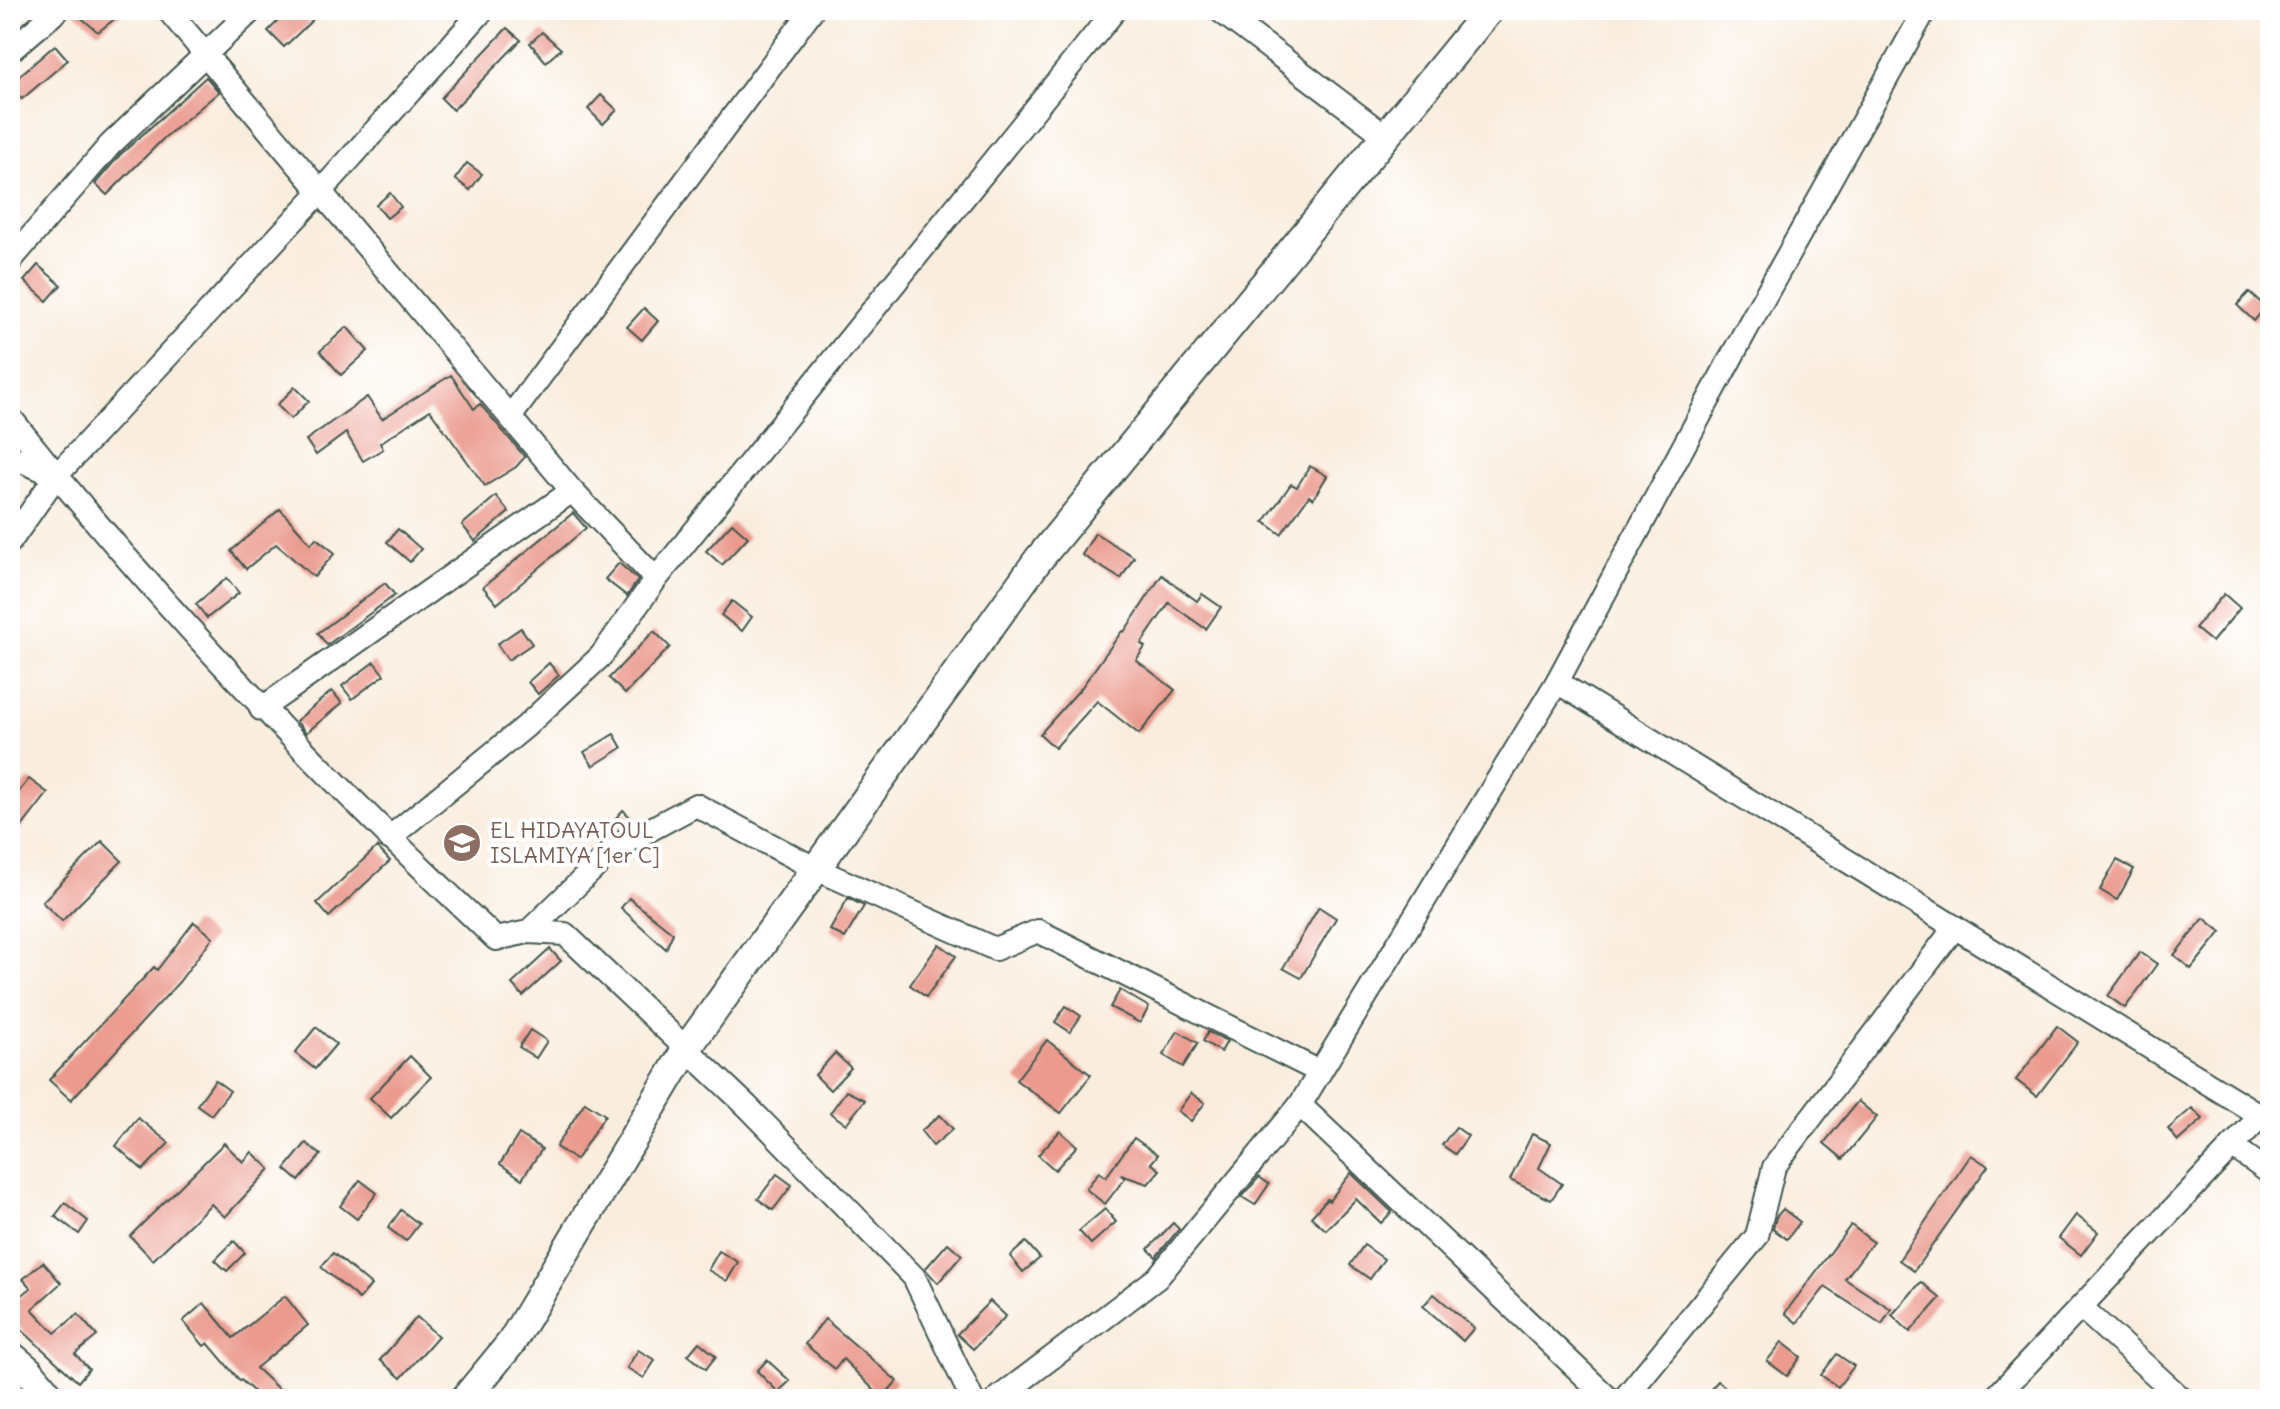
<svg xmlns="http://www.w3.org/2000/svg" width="2280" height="1409" font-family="Delius,sans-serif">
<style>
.building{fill:#eb9a8d}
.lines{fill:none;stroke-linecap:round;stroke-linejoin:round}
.minor-casing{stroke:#40574e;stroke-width:26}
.tertiary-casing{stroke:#40574e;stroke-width:32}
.minor{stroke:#fff;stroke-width:22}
.tertiary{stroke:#fff;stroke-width:28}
.labels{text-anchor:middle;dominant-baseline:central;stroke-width:8;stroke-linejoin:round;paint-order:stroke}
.education-label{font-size:22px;fill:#785e54;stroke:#fff;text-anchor:start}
</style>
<rect width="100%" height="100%" fill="#fff"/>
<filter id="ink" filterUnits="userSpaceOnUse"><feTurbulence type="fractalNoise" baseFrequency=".0125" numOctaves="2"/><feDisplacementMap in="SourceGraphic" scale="16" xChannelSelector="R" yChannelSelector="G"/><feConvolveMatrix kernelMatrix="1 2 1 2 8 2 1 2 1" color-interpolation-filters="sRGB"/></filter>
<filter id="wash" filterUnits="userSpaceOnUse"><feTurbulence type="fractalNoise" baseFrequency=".006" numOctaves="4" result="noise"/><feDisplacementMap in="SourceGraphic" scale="32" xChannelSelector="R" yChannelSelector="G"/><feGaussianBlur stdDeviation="1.8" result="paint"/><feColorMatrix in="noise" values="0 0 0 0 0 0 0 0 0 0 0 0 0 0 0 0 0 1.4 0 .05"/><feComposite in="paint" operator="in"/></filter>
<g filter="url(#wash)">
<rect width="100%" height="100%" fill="#f9edde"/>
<g id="blocks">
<!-- building -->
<g class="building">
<path d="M 72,10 L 126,10 L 98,32 Z"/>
<path d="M 289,10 L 323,10 L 284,47 L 268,31 Z"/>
<path d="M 507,28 L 521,40 L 453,110 L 441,98 Z"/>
<path d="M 542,32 L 561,49 L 546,62 L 530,43 Z"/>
<path d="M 55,45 L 68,60 L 22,99 L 10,84 Z"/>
<path d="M 206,77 L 219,92 L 164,138 L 107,195 L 95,184 L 120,155 Z"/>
<path d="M 601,95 L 617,110 L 603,124 L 588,109 Z"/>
<path d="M 467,163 L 482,174 L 470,190 L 455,179 Z"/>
<path d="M 390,193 L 401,207 L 387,218 L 376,205 Z"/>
<path d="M 38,265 L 61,285 L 47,301 L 24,281 Z"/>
<path d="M 2249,292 L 2266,307 L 2254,321 L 2237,305 Z"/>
<path d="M 644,308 L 658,321 L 642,340 L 627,327 Z"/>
<path d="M 347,327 L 368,351 L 341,375 L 320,351 Z"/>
<path d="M 451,375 L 474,409 L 480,404 L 525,457 L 516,467 L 485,486 L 430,410 L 380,443 L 383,449 L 363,461 L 346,433 L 316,455 L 306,440 L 367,397 L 382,419 Z"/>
<path d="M 295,387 L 309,401 L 291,419 L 277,405 Z"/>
<path d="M 1310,466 L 1327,476 L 1313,499 L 1309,496 L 1281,534 L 1264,522 L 1291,484 L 1297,487 Z"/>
<path d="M 496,496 L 509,512 L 475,541 L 462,525 Z"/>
<path d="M 280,509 L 311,544 L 316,538 L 335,553 L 314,577 L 276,544 L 246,569 L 231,551 Z"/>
<path d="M 573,513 L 586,528 L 497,604 L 483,587 Z"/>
<path d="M 732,523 L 748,537 L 722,565 L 706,551 Z"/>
<path d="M 398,529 L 421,549 L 410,562 L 387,542 Z"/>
<path d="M 1095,533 L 1134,557 L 1121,579 L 1082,555 Z"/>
<path d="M 619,563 L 638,580 L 627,596 L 605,579 Z"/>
<path d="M 1162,575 L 1197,601 L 1202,594 L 1221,607 L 1206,629 L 1169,603 L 1141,644 L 1145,647 L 1136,660 L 1175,690 L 1139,734 L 1097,701 L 1055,748 L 1040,734 L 1081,688 L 1122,631 L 1124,632 Z"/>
<path d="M 227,578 L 239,593 L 207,618 L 196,604 Z"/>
<path d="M 385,583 L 395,595 L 327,645 L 318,633 Z"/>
<path d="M 2224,594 L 2240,608 L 2212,642 L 2195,628 Z"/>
<path d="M 732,601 L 752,617 L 742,631 L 721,615 Z"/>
<path d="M 521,628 L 532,644 L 508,660 L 497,644 Z"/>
<path d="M 654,631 L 670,647 L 625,694 L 609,678 Z"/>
<path d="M 374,662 L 384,675 L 352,699 L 342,686 Z"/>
<path d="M 549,663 L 559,675 L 538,694 L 528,682 Z"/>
<path d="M 332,691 L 342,703 L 306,733 L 296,721 Z"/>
<path d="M 614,734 L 622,748 L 593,766 L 584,752 Z"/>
<path d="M 29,779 L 48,793 L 10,842 L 10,803 Z"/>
<path d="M 623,810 L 635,822 L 614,833 L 608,827 Z"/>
<path d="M 102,841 L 122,861 L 62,921 L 42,902 Z"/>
<path d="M 377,847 L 390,861 L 329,917 L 317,903 Z"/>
<path d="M 2117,860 L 2134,869 L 2117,900 L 2100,890 Z"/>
<path d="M 629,898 L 673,933 L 666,949 L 621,908 Z"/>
<path d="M 848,898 L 864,906 L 845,938 L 830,930 Z"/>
<path d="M 1319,907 L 1336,918 L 1301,978 L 1283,968 Z"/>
<path d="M 2204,918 L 2221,932 L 2191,969 L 2174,955 Z"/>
<path d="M 194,922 L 213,937 L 179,982 L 71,1100 L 49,1080 L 154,967 L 157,970 Z"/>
<path d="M 939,944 L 956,956 L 926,997 L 910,985 Z"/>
<path d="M 550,949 L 561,961 L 523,996 L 512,984 Z"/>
<path d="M 2140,952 L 2157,964 L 2125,1008 L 2108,996 Z"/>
<path d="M 1120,990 L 1149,1007 L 1140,1023 L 1110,1007 Z"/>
<path d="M 1066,1006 L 1081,1016 L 1070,1032 L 1055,1022 Z"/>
<path d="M 2057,1026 L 2078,1042 L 2037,1096 L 2016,1080 Z"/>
<path d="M 316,1027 L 336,1044 L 315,1069 L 295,1053 Z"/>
<path d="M 530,1030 L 547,1041 L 536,1058 L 519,1047 Z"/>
<path d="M 1178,1031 L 1198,1043 L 1183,1067 L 1163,1055 Z"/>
<path d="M 1208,1032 L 1227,1041 L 1221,1052 L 1203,1041 Z"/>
<path d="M 1047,1040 L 1091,1075 L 1061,1113 L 1016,1080 Z"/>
<path d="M 835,1053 L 851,1068 L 830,1090 L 815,1075 Z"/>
<path d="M 410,1056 L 431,1077 L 391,1118 L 370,1098 Z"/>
<path d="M 215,1080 L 230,1091 L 211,1115 L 197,1105 Z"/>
<path d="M 846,1091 L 865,1100 L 846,1124 L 830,1113 Z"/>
<path d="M 1191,1093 L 1205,1103 L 1191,1121 L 1178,1111 Z"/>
<path d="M 1858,1101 L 1877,1117 L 1843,1159 L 1824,1143 Z"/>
<path d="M 585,1102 L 605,1115 L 576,1160 L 556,1147 Z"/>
<path d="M 2192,1108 L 2203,1119 L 2178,1141 L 2168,1129 Z"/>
<path d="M 940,1115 L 953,1129 L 933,1146 L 921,1131 Z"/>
<path d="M 138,1118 L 169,1143 L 143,1170 L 116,1146 Z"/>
<path d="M 1456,1127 L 1468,1136 L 1455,1154 L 1442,1145 Z"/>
<path d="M 1060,1131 L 1077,1146 L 1055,1170 L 1038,1155 Z"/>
<path d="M 519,1134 L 542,1149 L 522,1179 L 500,1164 Z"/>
<path d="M 1532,1134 L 1551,1143 L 1539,1168 L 1562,1184 L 1551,1200 L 1510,1180 Z"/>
<path d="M 1134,1138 L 1158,1155 L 1151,1163 L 1160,1170 L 1148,1184 L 1121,1175 L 1125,1178 L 1105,1204 L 1086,1189 L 1099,1172 L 1106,1177 Z"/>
<path d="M 224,1143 L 243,1162 L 252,1152 L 270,1169 L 225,1217 L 211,1204 L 153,1260 L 130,1236 Z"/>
<path d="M 306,1143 L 321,1155 L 299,1181 L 285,1169 Z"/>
<path d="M 1971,1155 L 1988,1166 L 1914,1271 L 1899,1260 Z"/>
<path d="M 1351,1173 L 1392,1212 L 1381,1223 L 1356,1199 L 1326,1230 L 1311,1217 L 1327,1199 L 1329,1201 Z"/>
<path d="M 777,1174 L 792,1185 L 773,1210 L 758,1199 Z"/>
<path d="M 1259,1177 L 1269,1184 L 1255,1205 L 1242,1197 Z"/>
<path d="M 360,1180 L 377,1193 L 357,1219 L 340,1206 Z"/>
<path d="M 65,1203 L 88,1221 L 79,1234 L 55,1216 Z"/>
<path d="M 1105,1209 L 1116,1222 L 1091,1244 L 1079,1231 Z"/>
<path d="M 1783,1209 L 1800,1222 L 1787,1239 L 1773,1229 L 1776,1217 Z"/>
<path d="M 401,1210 L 419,1224 L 406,1241 L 388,1228 Z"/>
<path d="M 2076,1215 L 2098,1232 L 2081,1255 L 2059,1238 Z"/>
<path d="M 1173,1223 L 1179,1229 L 1156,1257 L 1148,1249 Z"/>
<path d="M 1851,1225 L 1873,1242 L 1845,1279 L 1891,1309 L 1882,1324 L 1825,1287 L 1797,1323 L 1785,1313 Z"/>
<path d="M 234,1241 L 245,1253 L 227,1271 L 215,1260 Z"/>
<path d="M 1026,1242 L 1040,1258 L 1023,1272 L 1010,1256 Z"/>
<path d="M 948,1243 L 962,1255 L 938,1283 L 925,1269 Z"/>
<path d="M 1364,1245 L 1384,1259 L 1370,1279 L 1350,1265 Z"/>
<path d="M 719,1251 L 738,1262 L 727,1281 L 708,1270 Z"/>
<path d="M 333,1253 L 371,1285 L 359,1299 L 321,1267 Z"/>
<path d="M 43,1262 L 61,1283 L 32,1309 L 55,1333 L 78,1314 L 97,1336 L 75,1354 L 89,1369 L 78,1382 L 10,1319 L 10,1305 L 31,1288 L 23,1279 Z"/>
<path d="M 1921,1282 L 1940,1298 L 1910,1332 L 1892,1315 Z"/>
<path d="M 1434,1294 L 1474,1328 L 1463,1341 L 1423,1306 Z"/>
<path d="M 285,1296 L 308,1325 L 256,1368 L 289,1399 L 262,1399 L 241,1380 L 240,1381 L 208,1343 L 204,1346 L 183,1321 L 204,1303 L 233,1338 Z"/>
<path d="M 990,1301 L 1006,1316 L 973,1349 L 957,1334 Z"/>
<path d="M 417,1317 L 438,1336 L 401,1378 L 380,1360 Z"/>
<path d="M 825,1319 L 897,1381 L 882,1398 L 843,1359 L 835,1369 L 805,1344 Z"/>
<path d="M 699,1342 L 716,1356 L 706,1369 L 688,1355 Z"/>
<path d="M 1782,1342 L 1801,1357 L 1787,1376 L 1767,1361 Z"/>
<path d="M 638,1350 L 655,1360 L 644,1378 L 627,1368 Z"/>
<path d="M 1837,1354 L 1854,1366 L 1838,1387 L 1821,1375 Z"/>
<path d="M 767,1360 L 790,1381 L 778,1392 L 757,1371 Z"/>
<path d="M 1718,1381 L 1739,1399 L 1702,1399 Z"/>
</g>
</g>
</g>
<g filter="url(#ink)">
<use href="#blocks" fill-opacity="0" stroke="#40574e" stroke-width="2"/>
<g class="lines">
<defs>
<g id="minor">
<path d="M 168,10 L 572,491 L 656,579"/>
<path d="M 1219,10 L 1384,135"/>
<path d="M 10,51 L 58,10"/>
<path d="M 10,261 L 110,145 L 252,10"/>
<path d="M 511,416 L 812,10"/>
<path d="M 10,417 C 157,604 323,776 496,939 L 528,932 L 565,934 L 747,1106 L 914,1277 L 972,1399"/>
<path d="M 10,456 L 52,474"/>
<path d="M 10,542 L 56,476 L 321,191 L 483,10"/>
<path d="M 1557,682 L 2261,1116"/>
<path d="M 261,709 L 572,491"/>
<path d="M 389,838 L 525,727 L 601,656 L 656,579 L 1115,10"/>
<path d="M 528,932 L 614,849 L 696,805 L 816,869 L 995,949 L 1038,931 L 1320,1072"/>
<path d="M 1300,1105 L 1609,1399"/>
<path d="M 2232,1146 L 2270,1173"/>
<path d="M 2081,1307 L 2182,1399"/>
<path d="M 997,1399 L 1157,1278 L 1300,1105 L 1557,682 L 1746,330 L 1925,10"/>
<path d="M 1624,1399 L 1757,1236 L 1774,1167 L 1955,927"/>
<path d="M 1994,1399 L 2270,1106"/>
</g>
<g id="tertiary">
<path d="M 10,1355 L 29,1371 L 52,1399"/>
<path d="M 465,1399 L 511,1343 L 687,1048 L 1038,560 L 1489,10"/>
</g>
</defs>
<!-- minor casing -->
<use href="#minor" class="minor-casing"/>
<!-- tertiary casing -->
<use href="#tertiary" class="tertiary-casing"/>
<!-- minor -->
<use href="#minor" class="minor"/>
<!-- tertiary -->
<use href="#tertiary" class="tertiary"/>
</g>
</g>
<!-- icons -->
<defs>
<symbol id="school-disc" viewBox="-11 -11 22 22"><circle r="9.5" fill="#8d6e63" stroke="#fff"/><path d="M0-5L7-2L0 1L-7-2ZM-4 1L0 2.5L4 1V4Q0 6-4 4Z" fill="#fff"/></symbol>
</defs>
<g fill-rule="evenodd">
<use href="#school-disc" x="440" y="821" width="44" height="44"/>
</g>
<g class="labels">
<!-- education labels -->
<g class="education-label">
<text x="490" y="830">EL HIDAYATOUL<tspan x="490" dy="25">ISLAMIYA [1er C]</tspan></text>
</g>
</g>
<!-- margin -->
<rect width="2280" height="1409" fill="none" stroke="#fff" stroke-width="40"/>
</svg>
